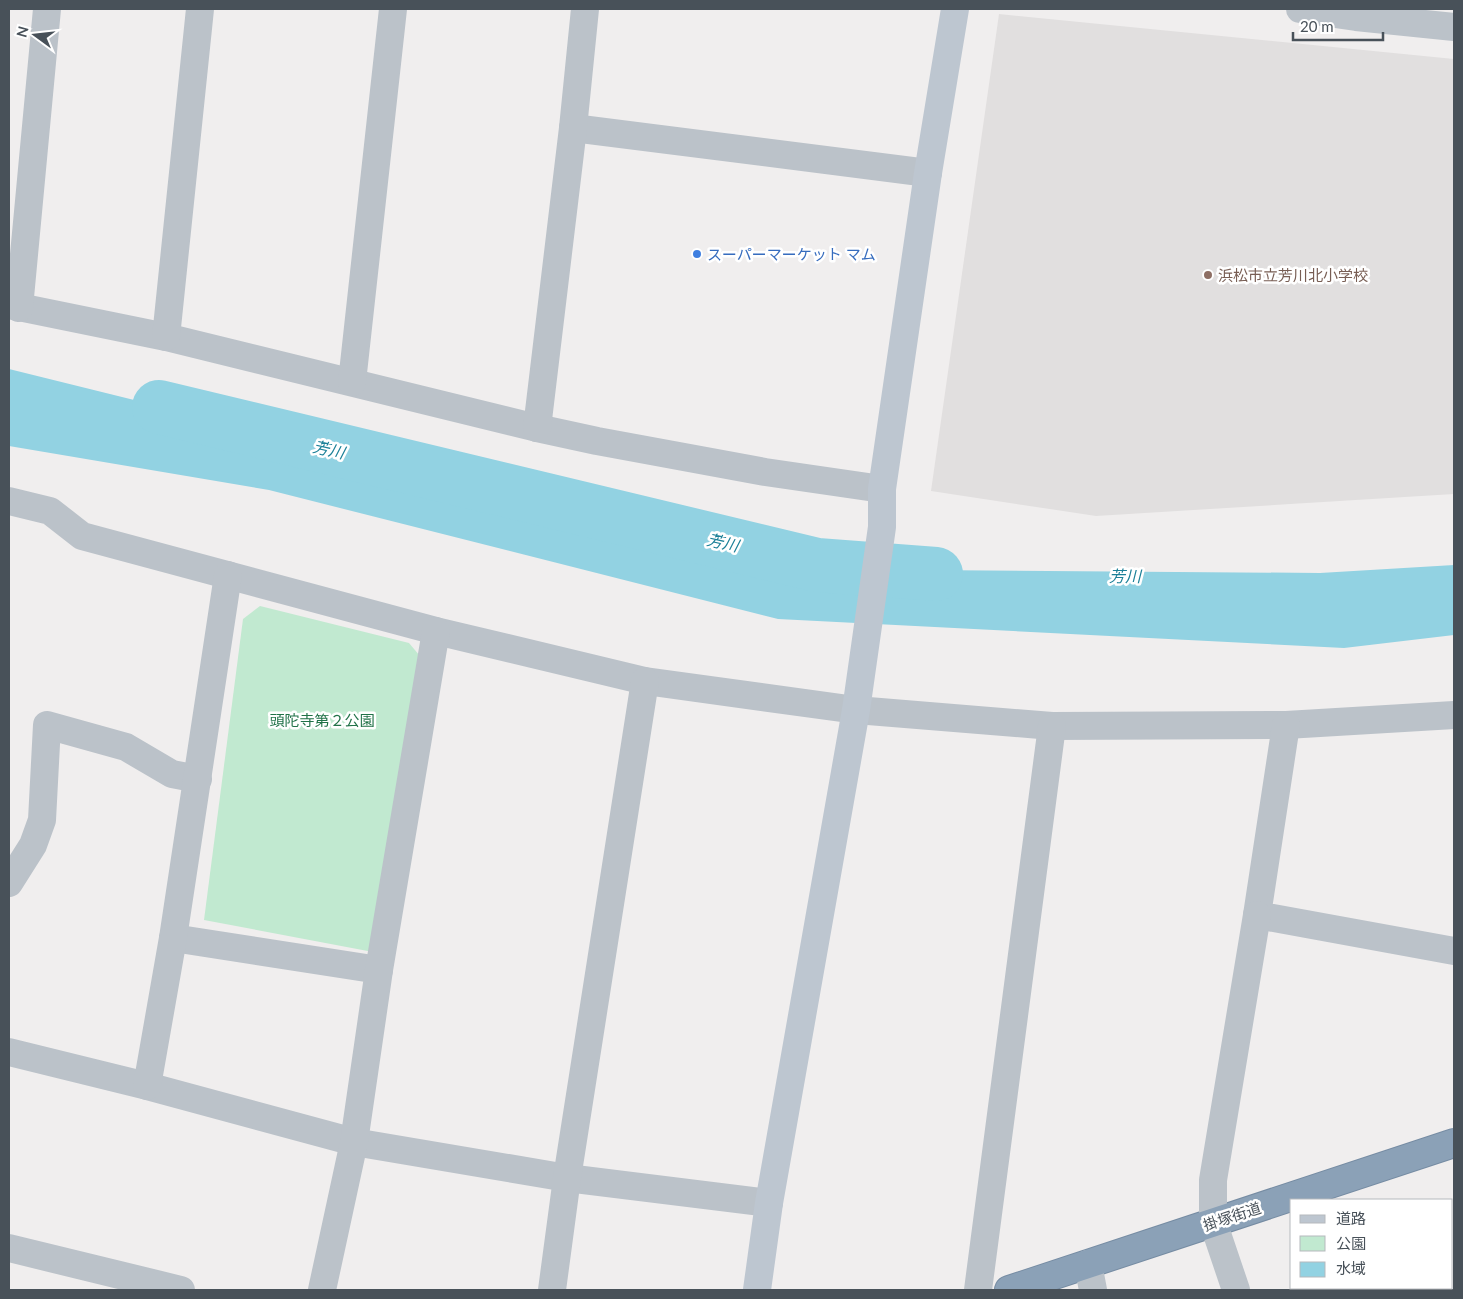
<svg xmlns="http://www.w3.org/2000/svg" width="1463" height="1299" font-family="Lato,'Noto Sans JP',sans-serif">
<style>
.education{fill:#e1dfdf}
.green{fill:#c1e9d0}
.water{fill:#92d2e2}
.lines{fill:none;stroke-linecap:round;stroke-linejoin:round}
.river{stroke:#92d2e2;stroke-width:54}
.highway-casing{stroke:#768ca3;stroke-width:30}
.street{stroke:#bbc2c9;stroke-width:28}
.secondary{stroke:#bdc6d0;stroke-width:28}
.highway{stroke:#8ba1b7;stroke-width:28}
.shop-dot{fill:#3f7fe0;stroke:#fff;stroke-width:2}
.education-dot{fill:#8d6e63;stroke:#fff;stroke-width:2}
.labels{text-anchor:middle;dominant-baseline:central;stroke-width:5;stroke-linejoin:round;paint-order:stroke}
.shop-label{font-size:15px;fill:#366cbe;stroke:#fff;text-anchor:start}
.education-label{font-size:15px;fill:#785e54;stroke:#fff;text-anchor:start}
.park-label{font-size:15px;fill:#217248;stroke:#fff}
.street-label{font-size:15px;fill:#485159;stroke:#fff}
.water-label{font-size:16px;font-style:italic;fill:#1c8098;stroke:#fff}
</style>
<rect width="100%" height="100%" fill="#f0eeee"/>
<!-- education -->
<path class="education" d="M 999,14 L 1454,59 L 1454,494 L 1096,516 L 931,491 Z"/>
<!-- green -->
<path class="green" d="M 260,606 L 409,643 L 425,662 L 373,952 L 204,920 L 243,619 Z"/>
<!-- water -->
<path class="water" d="M 9,369 L 231,424 L 795,569 L 1320,573 L 1454,565 L 1454,635 L 1344,648 L 778,619 L 269,490 L 9,446 Z"/>
<g class="lines">
<!-- river -->
<path class="river" d="M 159,407 L 817,565 L 936,574"/>
<defs>
<path id="highway" d="M 1009,1290 L 1454,1143"/>
</defs>
<!-- highway casing -->
<use href="#highway" class="highway-casing"/>
<!-- street -->
<g class="street">
<path d="M 1300,9 L 1356,17 L 1454,27"/>
<path d="M 573,128 L 928,173"/>
<path d="M 9,305 L 166,337 L 537,428 L 597,441 L 765,472 L 882,489"/>
<path d="M 19,308 L 47,9"/>
<path d="M 166,337 L 200,9"/>
<path d="M 352,382 L 393,9"/>
<path d="M 537,428 L 573,128 L 585,9"/>
<path d="M 9,501 L 50,511 L 82,536 L 436,631 L 645,681 L 856,710 L 1052,726 L 1286,725 L 1454,715"/>
<path d="M 1286,725 L 1257,915 L 1454,951"/>
<path d="M 9,883 L 33,845 L 42,820 L 47,725 L 126,747 L 172,774 L 198,779"/>
<path d="M 173,938 L 379,970"/>
<path d="M 9,1052 L 147,1086 L 354,1142 L 567,1178 L 769,1203"/>
<path d="M 147,1086 L 173,938 L 228,575"/>
<path d="M 9,1248 L 181,1290"/>
<path d="M 1088,1264 L 1093,1290"/>
<path d="M 322,1290 L 354,1142 L 379,970 L 436,631"/>
<path d="M 552,1290 L 567,1178 L 645,681"/>
<path d="M 978,1290 L 1052,726"/>
<path d="M 1236,1290 L 1213,1222 L 1213,1180 L 1257,915"/>
</g>
<!-- secondary -->
<path class="secondary" d="M 757,1290 L 769,1203 L 856,710 L 882,527 L 882,489 L 928,173 L 955,9"/>
<!-- highway -->
<use href="#highway" class="highway"/>
</g>
<!-- markers -->
<circle class="shop-dot" cx="697" cy="254" r="5"/>
<circle class="education-dot" cx="1208" cy="275" r="5"/>
<g class="labels">
<!-- shop labels -->
<g class="shop-label">
<text x="707" y="254">スーパーマーケット マム</text>
</g>
<!-- education labels -->
<g class="education-label">
<text x="1218" y="275">浜松市立芳川北小学校</text>
</g>
<!-- park labels -->
<g class="park-label">
<text x="322" y="720">頭陀寺第２公園</text>
</g>
<!-- street labels -->
<g class="street-label">
<text transform="translate(1232 1216) rotate(-18)">掛塚街道</text>
</g>
<!-- water labels -->
<g class="water-label">
<text transform="translate(329 449) rotate(13)">芳川</text>
<text transform="translate(723 542) rotate(13)">芳川</text>
<text x="1125" y="575">芳川</text>
</g>
</g>
<!-- border -->
<rect width="1463" height="1299" fill="none" stroke="#485159" stroke-width="20"/>
<!-- legend -->
<rect x="1290" y="1199" width="162" height="90" fill="#ffffff" stroke="#b6b9bd"/>
<rect x="1300" y="1215" width="25" height="8" fill="#bdc6d0" stroke="#b6b9bd"/>
<text x="1336" y="1224" font-size="15" fill="#485159">道路</text>
<rect x="1300" y="1236" width="25" height="15" fill="#c1e9d0" stroke="#b6b9bd"/>
<text x="1336" y="1249" font-size="15" fill="#485159">公園</text>
<rect x="1300" y="1262" width="25" height="15" fill="#92d2e2" stroke="#b6b9bd"/>
<text x="1336" y="1274" font-size="15" fill="#485159">水域</text>
<!-- north arrow -->
<g transform="translate(35 35) rotate(285)" stroke="#ffffff" stroke-width="4" paint-order="stroke">
<path d="M0-4L9 19L0 12L-9 19Z" fill="#485159"/>
<text y="-8" font-size="14" font-weight="bold" text-anchor="middle" fill="#485159">N</text>
</g>
<!-- scale -->
<path d="M1293 32v8h90v-8" fill="none" stroke="#485159" stroke-width="2.5"/>
<text x="1300" y="32" font-size="15" fill="#485159" stroke="#ffffff" stroke-width="4" paint-order="stroke">20 m</text>
</svg>
